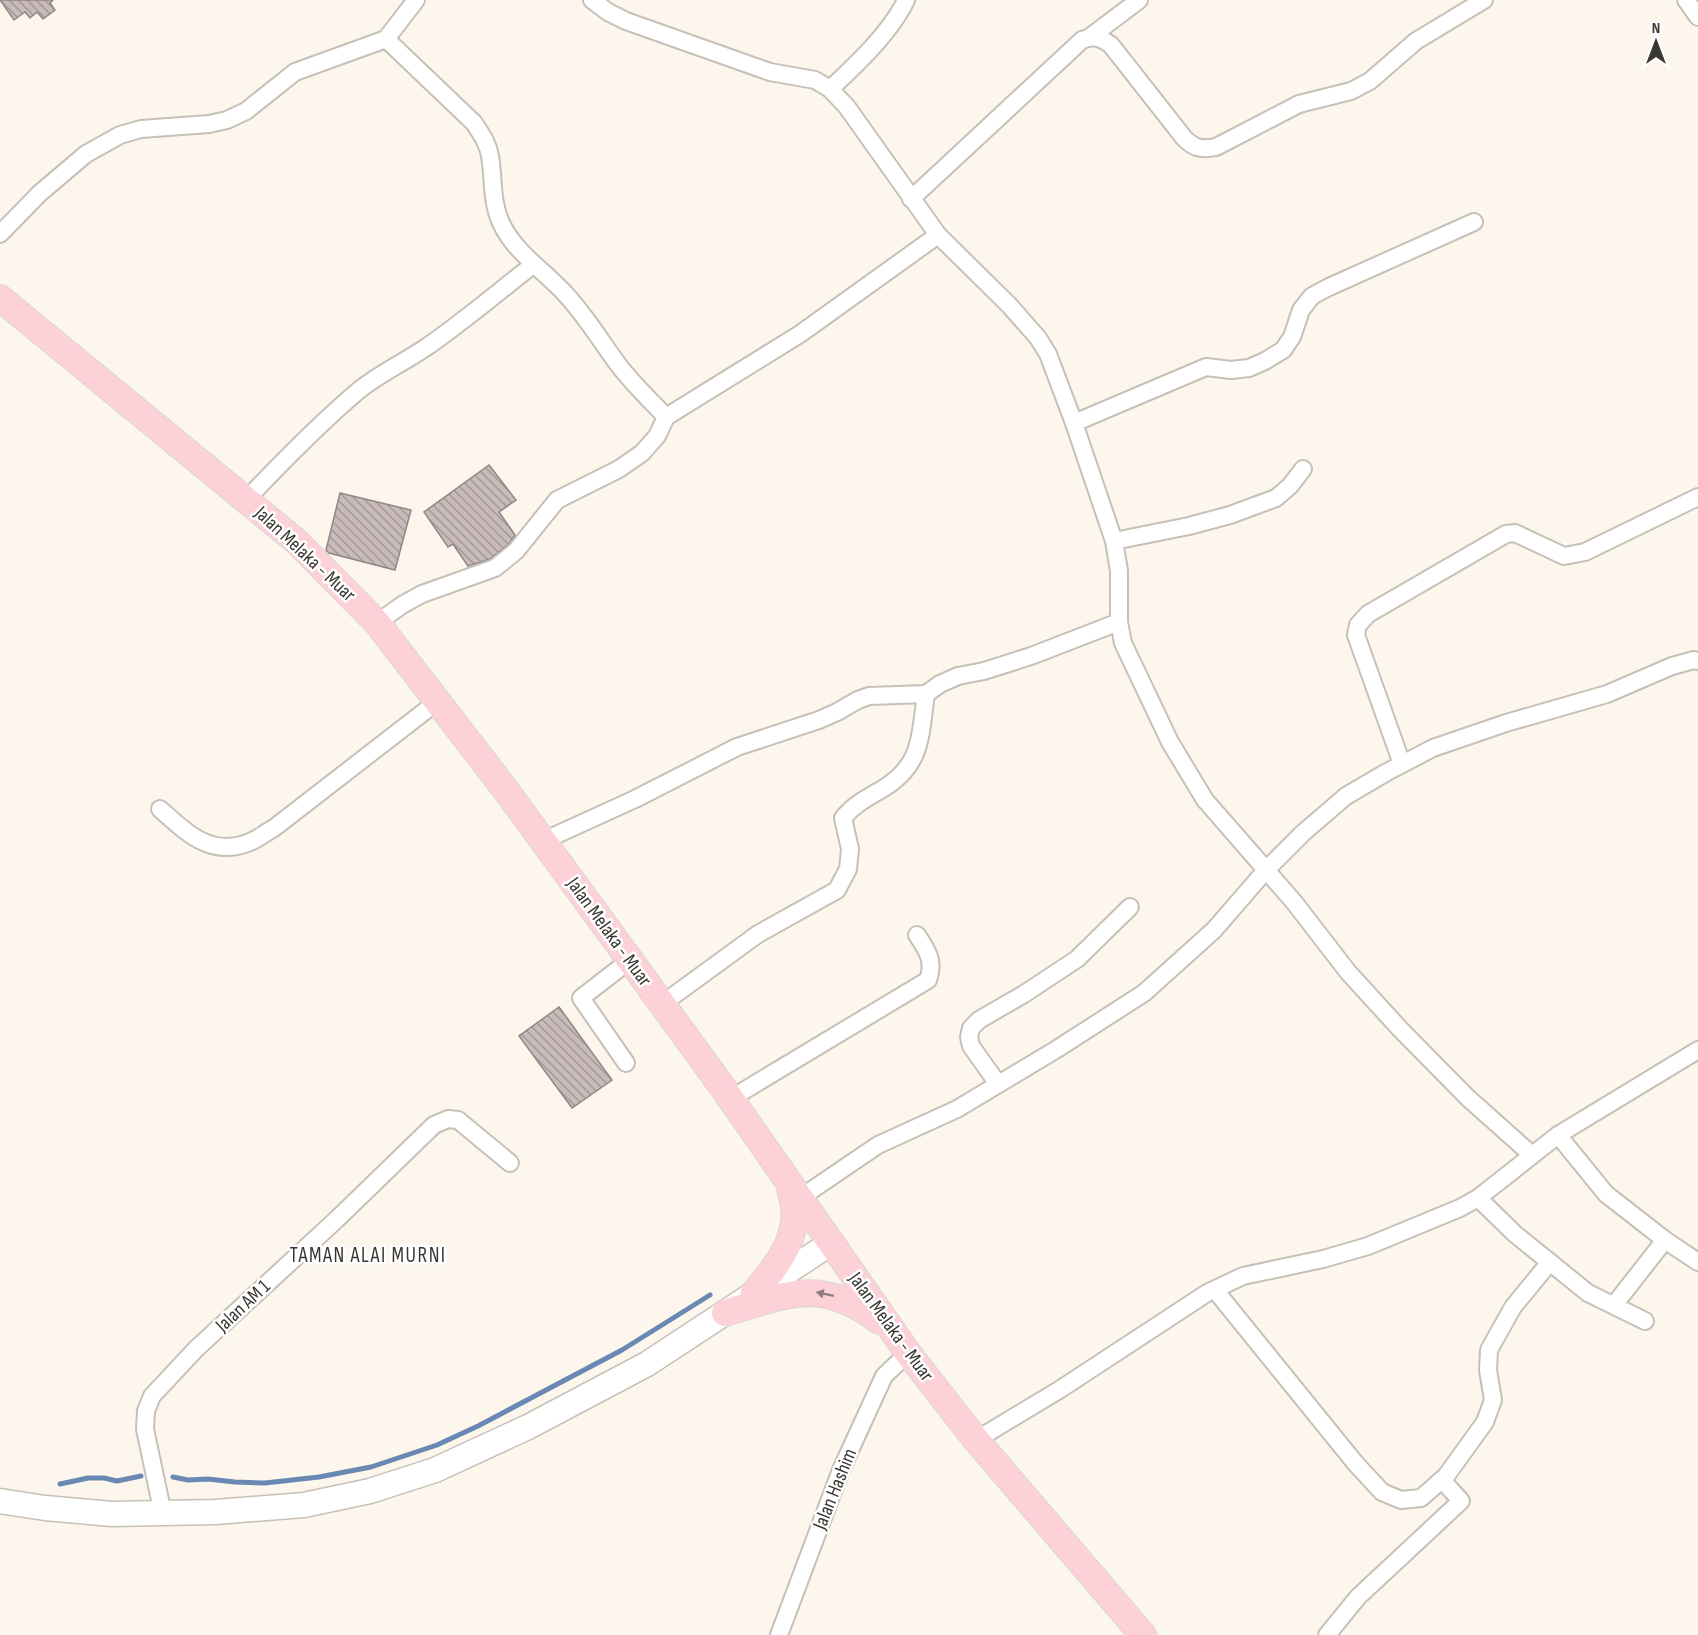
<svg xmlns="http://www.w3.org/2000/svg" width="1698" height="1635" font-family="'Sofia Sans Condensed',sans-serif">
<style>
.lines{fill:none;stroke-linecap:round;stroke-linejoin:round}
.stream{stroke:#6988b3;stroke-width:5}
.building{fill:url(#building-back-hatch);stroke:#928685;stroke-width:1.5}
.street-casing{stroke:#c7c0b7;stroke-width:20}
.secondary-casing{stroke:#c7c0b7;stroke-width:27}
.primary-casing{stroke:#d7d7d6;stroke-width:28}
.street{stroke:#fff;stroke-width:16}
.secondary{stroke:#fff;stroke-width:24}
.primary{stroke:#fdd1d8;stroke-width:26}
.oneway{fill:#917c7d}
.labels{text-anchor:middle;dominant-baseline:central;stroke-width:5;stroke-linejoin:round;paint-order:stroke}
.street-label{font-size:20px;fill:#393733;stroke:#fff}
.neighbourhood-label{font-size:21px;letter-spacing:1.5px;fill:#393733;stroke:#fff}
</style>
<defs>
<pattern id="building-back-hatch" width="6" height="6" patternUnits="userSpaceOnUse" patternTransform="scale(1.5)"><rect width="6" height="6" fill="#c8bbba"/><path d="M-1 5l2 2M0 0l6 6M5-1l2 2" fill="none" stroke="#a39998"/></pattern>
</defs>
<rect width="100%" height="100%" fill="#fdf6ec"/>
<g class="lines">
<!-- stream -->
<g class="stream">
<path d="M 173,1477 L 188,1480 L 208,1479 L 235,1482 L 265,1483 L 319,1477 L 371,1467 L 437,1445 L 478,1426 L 622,1350 L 710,1295"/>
<path d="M 60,1484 L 88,1478 L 104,1478 L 117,1481 L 141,1476"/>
</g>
</g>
<!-- building -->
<g class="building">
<path d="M 0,0 L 53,0 L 50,3 L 55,10 L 43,19 L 37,12 L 30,18 L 25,12 L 14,20 Z"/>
<path d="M 489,465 L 516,500 L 499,512 L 515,535 L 509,544 L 490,559 L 468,566 L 453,544 L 448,547 L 424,512 Z"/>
<path d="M 340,493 L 411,510 L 395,570 L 329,553 L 326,550 Z"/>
<path d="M 559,1007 L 612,1080 L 572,1108 L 519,1036 Z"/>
</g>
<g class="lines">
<defs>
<g id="street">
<path d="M 592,0 L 608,12 L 626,21 L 770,72 L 815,80 L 830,89 L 847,107 L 938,235 L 1009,305 L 1038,338 L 1048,354 L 1074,423 L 1114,541 L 1119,571 L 1119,622 L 1123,643 L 1170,742 L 1205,800 L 1294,902 L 1348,972 L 1400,1029 L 1468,1098 L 1532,1155"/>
<path d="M 1686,0 L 1698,17"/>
<path d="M 1090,37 L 1139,0"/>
<path d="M 386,39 L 474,123 C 481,134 488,143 490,156 C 494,179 491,201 501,223 C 517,257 552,275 574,304 C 591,324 604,346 620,367 C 634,385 651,401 666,417"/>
<path d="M 830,89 C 856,65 891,32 906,0"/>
<path d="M 911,199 L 1082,40 C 1094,35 1101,38 1111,45 L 1184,138 C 1194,148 1201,150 1216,147 L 1299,104 L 1351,91 L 1370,81 L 1416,41 L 1484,0"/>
<path d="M 0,234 L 40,193 L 86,154 L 120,135 L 141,129 L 209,124 L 227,120 L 246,111 L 295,72 L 386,39 L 416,0"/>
<path d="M 1074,423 L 1206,367 L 1231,370 L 1249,368 L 1265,361 L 1283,350 L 1292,337 L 1301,310 L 1312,296 L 1329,287 L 1474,222"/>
<path d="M 246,500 C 282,462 318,425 358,391 C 380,373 405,362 428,346 C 464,321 498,292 533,265"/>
<path d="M 1114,541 L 1189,526 L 1230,515 L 1276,498 L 1290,486 L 1303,469"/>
<path d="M 377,623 L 402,605 L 422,594 L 495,568 L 516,551 L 557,500 L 619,469 L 642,453 L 657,436 L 666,417 L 800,334 L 938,235"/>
<path d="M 1402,764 L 1356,635 L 1358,625 L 1368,614 L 1506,534 L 1515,533 L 1564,556 L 1585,552 L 1698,497"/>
<path d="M 160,809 C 187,833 211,858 250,842 C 258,839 266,832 274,828 L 438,701"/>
<path d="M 543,841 L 635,799 L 737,747 L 819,720 L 837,712 L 858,700 L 869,696 L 926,694 L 940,684 L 958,676 L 984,671 L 1031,656 L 1119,622"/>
<path d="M 662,1004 L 758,934 L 837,890 L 848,869 L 850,849 L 843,818 C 854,804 869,797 884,788 C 923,764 920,734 926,694"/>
<path d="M 626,1063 L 581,998 L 630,960"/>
<path d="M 998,1084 L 971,1046 L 969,1037 L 971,1028 L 979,1020 L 1024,994 L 1077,959 L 1130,907"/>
<path d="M 730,1099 L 928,980 C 935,961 927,950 917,935"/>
<path d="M 1558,1135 L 1606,1194 L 1665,1240 L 1698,1262"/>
<path d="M 800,1198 L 878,1145 L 957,1109 L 1057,1049 L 1144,993 L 1214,930 L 1266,870 L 1303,833 L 1346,796 L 1387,772 L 1433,748 L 1506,723 L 1607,694 L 1672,666 L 1694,660 L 1698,661"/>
<path d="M 1478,1198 L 1515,1234 L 1588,1293 L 1645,1321"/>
<path d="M 1215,1290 L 1356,1464 L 1382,1492 L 1401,1500 L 1421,1498 L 1446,1476 L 1485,1422 L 1493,1400 L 1488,1370 L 1489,1350 L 1513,1307 L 1550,1262"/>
<path d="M 1614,1305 L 1665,1240"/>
<path d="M 976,1440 L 1059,1390 L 1207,1293 L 1243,1276 L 1323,1259 L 1368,1246 L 1460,1208 L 1478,1198 L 1558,1135 L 1698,1050"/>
<path d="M 163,1514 L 145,1429 L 146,1411 L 152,1396 L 196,1349 L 336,1220 L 434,1125 L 448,1119 L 458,1120 L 510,1163"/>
<path d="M 779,1635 L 841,1470 L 884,1376 L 908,1353"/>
<path d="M 1327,1635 L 1358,1597 L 1461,1501 L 1442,1480"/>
</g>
<path id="secondary" d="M 0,1501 L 45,1508 L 112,1514 L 215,1512 L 304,1505 L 370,1491 L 435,1470 L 528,1427 L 647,1364 L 831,1243"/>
<g id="primary">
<path d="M 0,298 L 297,542 L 377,623 L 505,789 L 630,960 L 721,1085 L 908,1353 L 976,1440 L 1143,1635"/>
<path d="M 754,1293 C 780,1261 805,1232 790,1189"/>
<path d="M 725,1313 C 788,1294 822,1277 879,1321"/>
</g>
</defs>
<!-- street casing -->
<use href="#street" class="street-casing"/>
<!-- secondary casing -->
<use href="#secondary" class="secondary-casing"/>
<!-- primary casing -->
<use href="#primary" class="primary-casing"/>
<!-- street -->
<use href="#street" class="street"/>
<!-- secondary -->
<use href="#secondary" class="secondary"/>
<!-- primary -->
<use href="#primary" class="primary"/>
</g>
<!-- one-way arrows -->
<defs><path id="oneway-solid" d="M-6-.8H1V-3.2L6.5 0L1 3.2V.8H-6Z" transform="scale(1.5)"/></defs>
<use class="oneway" href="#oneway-solid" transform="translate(825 1294) rotate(-168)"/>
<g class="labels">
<!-- street labels -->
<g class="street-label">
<text transform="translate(305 554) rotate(43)">Jalan Melaka - Muar</text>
<text transform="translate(609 932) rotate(54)">Jalan Melaka - Muar</text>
<text transform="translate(243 1306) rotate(-43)">Jalan AM 1</text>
<text transform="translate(891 1327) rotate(54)">Jalan Melaka - Muar</text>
<text transform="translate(835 1489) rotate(-68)">Jalan Hashim</text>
</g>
<!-- neighbourhood labels -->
<g class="neighbourhood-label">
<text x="368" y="1255">TAMAN ALAI MURNI</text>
</g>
</g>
<!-- north arrow -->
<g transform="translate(1656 42)" stroke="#ffffff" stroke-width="4.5" paint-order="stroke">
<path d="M0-4.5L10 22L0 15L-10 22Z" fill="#393733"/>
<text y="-9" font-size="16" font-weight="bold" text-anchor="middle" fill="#393733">N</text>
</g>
</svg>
